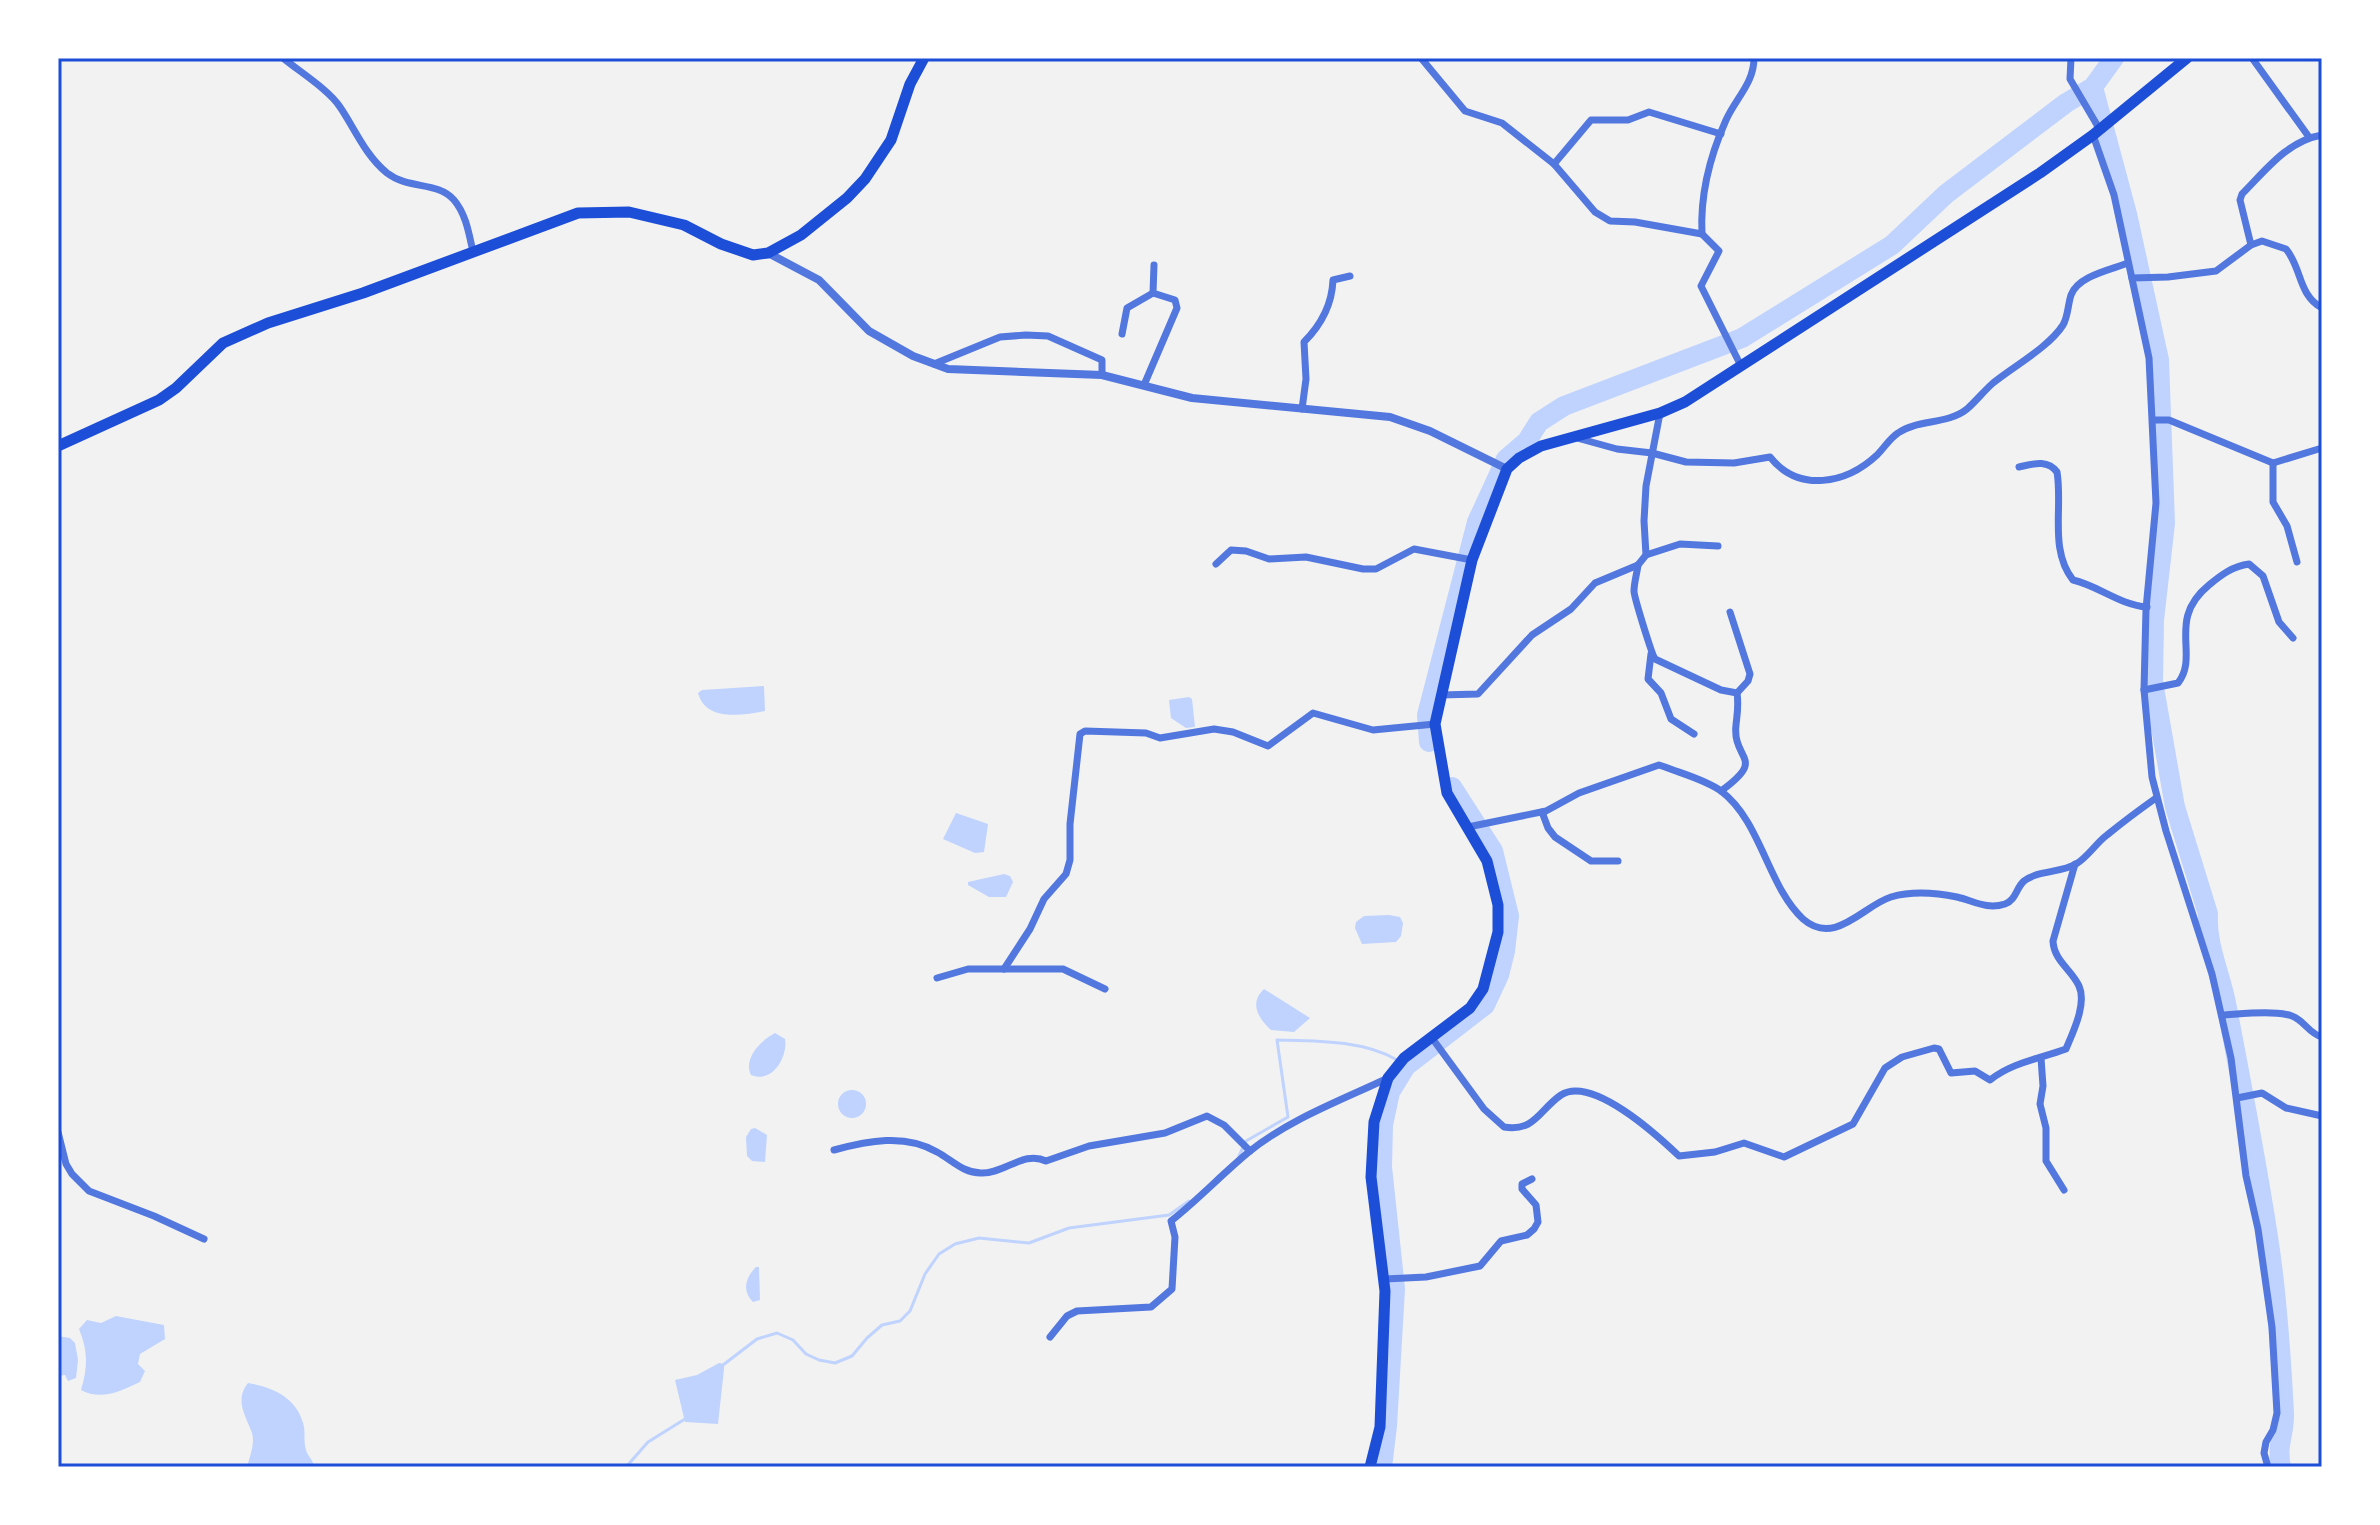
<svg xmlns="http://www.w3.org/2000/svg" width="2380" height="1525" font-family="'Exo 2',sans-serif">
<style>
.water{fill:#bfd3fe}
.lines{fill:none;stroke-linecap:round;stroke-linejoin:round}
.stream{stroke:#bfd3fe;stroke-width:3}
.river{stroke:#bfd3fe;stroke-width:20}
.minor{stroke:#5277de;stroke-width:7}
.tertiary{stroke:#5277de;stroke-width:8}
.primary{stroke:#1d4ed8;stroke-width:11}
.neatline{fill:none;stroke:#1d4ed8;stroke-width:3}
</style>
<rect width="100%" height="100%" fill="#f2f2f2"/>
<!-- water -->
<g class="water">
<path d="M 764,686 L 765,711 C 742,715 706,722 698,693 L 702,690 Z"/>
<path d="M 1189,697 L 1192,699 L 1195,727 L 1186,728 L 1171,718 L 1169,700 Z"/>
<path d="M 956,813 L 988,824 L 984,852 L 975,853 L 943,839 Z"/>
<path d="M 1004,874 L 1010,876 L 1013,882 L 1006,897 L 989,897 L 968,885 L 968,882 Z"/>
<path d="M 1389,915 L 1400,917 L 1403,923 L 1401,936 L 1396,942 L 1362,944 L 1355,928 L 1356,922 L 1364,916 Z"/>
<path d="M 1264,989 L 1310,1018 L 1294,1032 L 1271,1030 C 1258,1018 1249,1003 1264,989 Z"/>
<path d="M 775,1033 L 785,1039 C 788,1056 773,1084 751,1075 C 743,1059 760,1041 775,1033 Z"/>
<circle cx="852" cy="1104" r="14"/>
<path d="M 755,1128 L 767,1135 L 765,1162 L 752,1161 L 747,1156 L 746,1137 L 751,1129 Z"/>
<path d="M 756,1267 L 759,1267 L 760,1300 L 753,1302 C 742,1291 745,1278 756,1267 Z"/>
<path d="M 116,1316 L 164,1325 L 165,1339 L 140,1354 L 138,1364 L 145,1371 L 140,1382 C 121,1391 101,1401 81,1390 C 88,1367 88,1351 79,1329 L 87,1320 L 101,1323 Z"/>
<path d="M 58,1336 L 70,1338 L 75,1343 L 78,1360 L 76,1378 L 68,1381 L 65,1375 L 58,1376 Z"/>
<path d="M 719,1363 L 724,1364 L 724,1369 L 718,1424 L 685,1422 L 675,1380 L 697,1375 Z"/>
<path d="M 248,1383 C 272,1387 296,1397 303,1423 C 306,1431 303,1441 306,1450 C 308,1457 313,1459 314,1467 L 247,1467 C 250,1456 255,1444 252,1433 C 246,1416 234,1401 248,1383 Z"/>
</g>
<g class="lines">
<!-- stream -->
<g class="stream">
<path d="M 1239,1156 L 1246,1141 L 1288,1117 L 1277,1040 C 1315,1041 1363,1040 1397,1060"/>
<path d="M 723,1365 L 757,1339 L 777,1333 L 793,1340 L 806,1354 L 819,1360 L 835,1363 L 852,1356 L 867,1338 L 882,1325 L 900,1321 L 910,1311 L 925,1274 L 939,1254 L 955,1244 L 979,1238 L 1029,1243 L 1069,1228 L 1169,1215 L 1189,1201"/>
<path d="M 626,1467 L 648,1442 L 685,1419"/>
</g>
<!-- river -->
<g class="river">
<path d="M 2093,87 L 2127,214 L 2159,360 L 2165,523 L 2154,620 L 2153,682 L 2175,807 L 2208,914 C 2206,944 2220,973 2226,1003 C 2241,1081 2256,1158 2268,1237 C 2277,1294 2281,1355 2284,1413 C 2285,1434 2276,1443 2281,1467"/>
<path d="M 1429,742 L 1427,715 L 1477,522 L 1506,459 L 1527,441 L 1539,422 L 1564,406 L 1742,338 L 1892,245 L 1946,194 L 2066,103 L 2093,87 L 2114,58"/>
<path d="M 1382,1467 L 1387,1426 L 1395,1289 L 1382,1167 L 1383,1125 L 1390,1092 L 1406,1066 L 1485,1005 L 1499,975 L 1505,951 L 1509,916 L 1493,851 L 1452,787"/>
</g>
<!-- minor -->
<g class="minor">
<path d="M 283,58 C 300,72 329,90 340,107 C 355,129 365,155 387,173 C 409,190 437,181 454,200 C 466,214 469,234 473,252"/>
<path d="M 1421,58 L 1465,111 L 1502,123 L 1554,164 L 1595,212 L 1610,221 L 1635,222 L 1702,234 L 1719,251 L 1701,286 L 1740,364"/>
<path d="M 2071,58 L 2070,79 L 2100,130"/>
<path d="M 2252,58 L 2309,137"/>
<path d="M 2093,135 L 2114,195 L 2149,358 L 2156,503 L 2146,609 L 2144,690 L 2152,777 L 2166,831 L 2212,974 L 2231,1058 L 2246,1176 L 2258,1229 L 2272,1327 L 2277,1413 L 2273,1430 L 2266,1442 L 2264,1453 L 2268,1467"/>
<path d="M 1554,164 L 1591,120 L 1628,120 L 1649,112 L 1721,134"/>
<path d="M 1702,234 C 1700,195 1710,156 1726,120 C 1736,98 1754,83 1754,58"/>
<path d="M 2251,245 L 2262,241 L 2286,249 C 2302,268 2298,295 2322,308"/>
<path d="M 2132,278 L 2168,277 L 2216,271 L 2251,245 L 2240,200 L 2242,194 C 2266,170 2287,141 2322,135"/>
<path d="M 1122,334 L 1127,308 L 1153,293"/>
<path d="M 934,364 L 1000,337 L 1026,335 L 1048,336 L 1102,360 L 1102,375"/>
<path d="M 1144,385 L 1177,308 L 1175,300 L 1153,293 L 1154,265"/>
<path d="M 1302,409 L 1306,379 L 1304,342 C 1321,325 1332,305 1333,280 L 1350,276"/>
<path d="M 2153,420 L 2169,420 L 2273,463 L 2322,448"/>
<path d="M 1577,438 L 1617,449 L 1652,453 L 1686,462 L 1734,463 L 1770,457 C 1799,493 1846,484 1877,455 C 1884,448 1890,438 1898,433 C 1918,419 1947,425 1967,409 C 1976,401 1984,391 1993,383 C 2014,366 2049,347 2063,325 C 2068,317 2068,304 2071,295 C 2078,276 2110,270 2128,263"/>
<path d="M 2273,463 L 2273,502 L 2287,526 L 2297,562"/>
<path d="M 2019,467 C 2033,464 2047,459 2057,472 C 2063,507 2049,550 2073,580 C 2099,586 2120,605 2147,607"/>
<path d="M 1646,555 L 1680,544 L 1718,546"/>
<path d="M 1216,564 L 1231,550 L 1246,551 L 1269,559 L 1306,557 L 1363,569 L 1376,569 L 1414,549 L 1472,560"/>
<path d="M 1638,565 C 1637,573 1634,583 1634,591 C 1634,597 1652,655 1655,659 L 1721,690 L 1737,693 C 1739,706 1737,714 1736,725 C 1732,761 1768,757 1721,791"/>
<path d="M 1730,612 L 1750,674 L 1748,681 L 1737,693"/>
<path d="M 1651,654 L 1648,679 L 1661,693 L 1671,719 L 1694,734"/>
<path d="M 2144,690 L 2178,683 C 2200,655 2166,620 2209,585 C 2221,575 2233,566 2249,564 L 2263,576 L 2279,622 L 2293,638"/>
<path d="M 1441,695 L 1478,694 L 1532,635 L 1571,609 L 1595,583 L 1638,565 L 1646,555 L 1644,521 L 1646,486 L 1660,413"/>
<path d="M 1542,812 L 1548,828 L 1555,837 L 1591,861 L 1618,861"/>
<path d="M 1468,827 L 1546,811 L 1579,793 L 1659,765 L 1665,767 C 1683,774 1706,780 1721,791 C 1761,821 1768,887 1803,919 C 1835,947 1864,905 1891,897 C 1912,891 1937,893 1957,897 C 1974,901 1987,910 2005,904 C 2016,900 2016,888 2024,881 C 2038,870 2061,873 2076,864 C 2088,857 2096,843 2107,835 C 2123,822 2139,810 2156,798"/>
<path d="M 1004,969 L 1030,929 L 1044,899 L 1066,874 L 1070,860 L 1070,824 L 1080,734 L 1085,731 L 1146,733 L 1160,738 L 1214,729 L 1233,732 L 1268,746 L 1313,713 L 1373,730 L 1435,724"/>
<path d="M 937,978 L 968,969 L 1063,969 L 1105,989"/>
<path d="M 2222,1015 C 2241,1014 2275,1010 2292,1016 C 2304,1020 2309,1034 2322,1037"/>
<path d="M 1432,1038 L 1484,1109 L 1504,1127 C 1535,1132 1539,1110 1561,1095 C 1592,1075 1658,1136 1679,1156 L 1715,1152 L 1744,1143 L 1784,1157 L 1853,1124 L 1885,1068 L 1902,1057 L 1934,1048 L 1939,1049 L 1951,1073 L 1975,1071 L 1990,1080 C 2013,1062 2039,1059 2066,1049 C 2073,1032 2087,1004 2079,986 C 2071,969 2054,961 2053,941 L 2075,864"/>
<path d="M 2041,1058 L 2043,1086 L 2040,1104 L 2046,1128 L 2046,1161 L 2064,1190"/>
<path d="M 2237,1098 L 2262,1093 L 2286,1108 L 2322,1116"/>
<path d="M 58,1132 L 66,1164 L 72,1174 L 89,1191 L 154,1216 L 204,1239"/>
<path d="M 834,1150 C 867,1141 905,1133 937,1152 C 952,1160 963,1173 981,1173 C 1004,1174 1024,1150 1046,1161 L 1089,1146 L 1165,1133 L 1207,1116 L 1224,1125 L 1250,1151"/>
<path d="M 1385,1279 L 1426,1277 L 1480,1266 L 1501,1241 L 1527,1235 L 1534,1229 L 1538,1222 L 1536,1205 L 1522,1189 L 1522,1184 L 1532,1179"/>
<path d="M 1050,1337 L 1067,1316 L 1077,1311 L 1151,1307 L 1172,1289 L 1175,1237 L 1171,1221 C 1199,1199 1223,1173 1250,1151 C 1290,1119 1342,1100 1388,1078"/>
</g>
<!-- tertiary -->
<path class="tertiary" d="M 768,253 L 819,280 L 869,331 L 913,356 L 948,369 L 1102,375 L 1192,398 L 1390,417 L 1430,431 L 1507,469"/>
<!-- primary -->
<g class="primary">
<path d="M 58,446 L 159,400 L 176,388 L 223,343 L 268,323 L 363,293 L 578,213 L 629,212 L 684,225 L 721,244 L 753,255 L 768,253 L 801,235 L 847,198 L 865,179 L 891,140 L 910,84 L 924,58"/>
<path d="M 1370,1467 L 1380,1427 L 1385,1291 L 1371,1177 L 1374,1122 L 1388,1078 L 1404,1058 L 1470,1008 L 1483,989 L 1498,932 L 1498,905 L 1487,861 L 1447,793 L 1435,724 L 1472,560 L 1507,469 L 1519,458 L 1541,446 L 1660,413 L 1685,402 L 2040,173 L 2093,135 L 2187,58"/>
</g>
</g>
<!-- border -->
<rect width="2380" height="1525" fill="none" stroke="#ffffff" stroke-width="120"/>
<rect x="60" y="60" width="2260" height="1405" class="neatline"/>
</svg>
